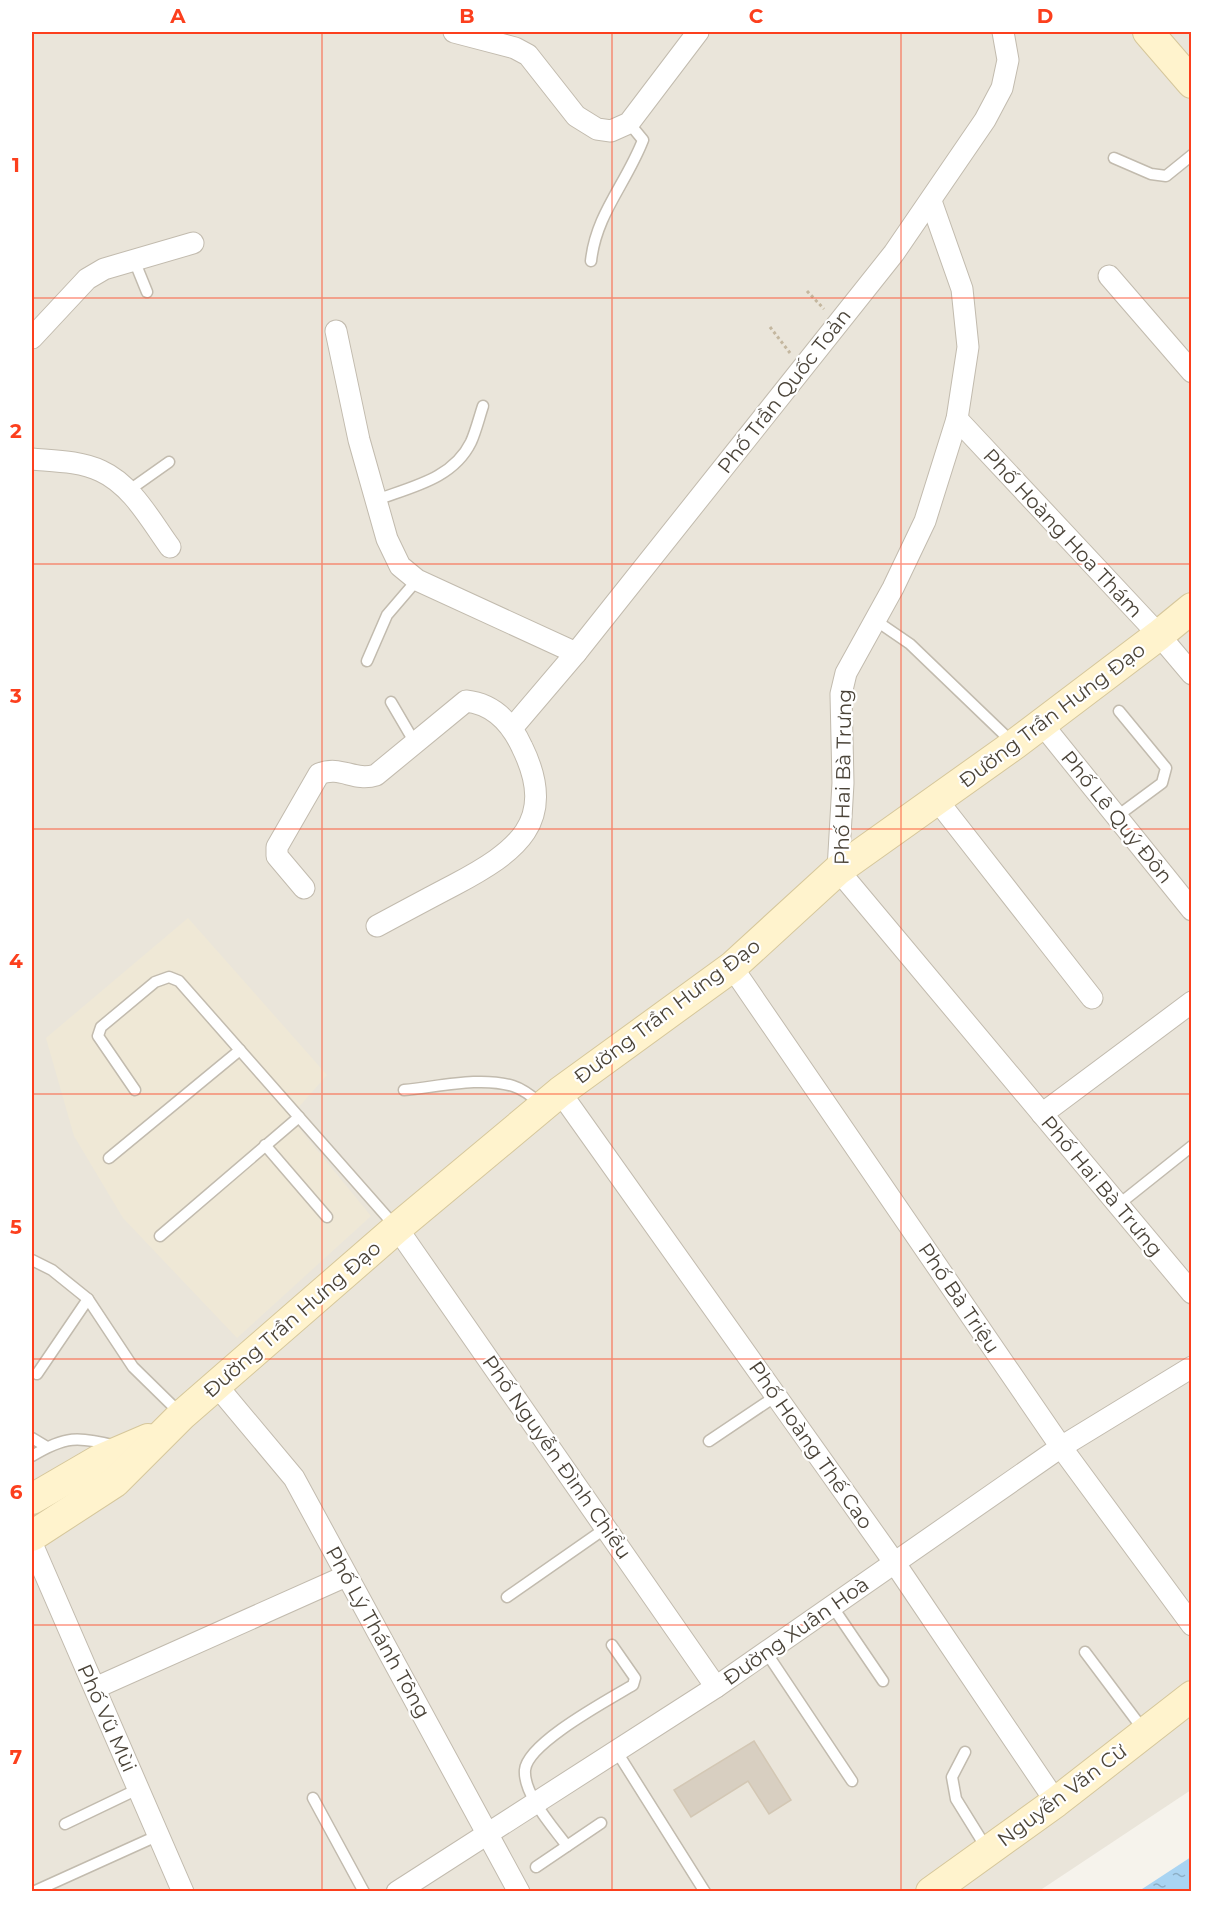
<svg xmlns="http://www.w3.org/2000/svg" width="1223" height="1923" font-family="Montserrat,sans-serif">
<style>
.residential{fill:#eae5da}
.education{fill:#efe8d6}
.water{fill:url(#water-ripples)}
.building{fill:#d8cfc1;stroke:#d3c7b4;stroke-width:1.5}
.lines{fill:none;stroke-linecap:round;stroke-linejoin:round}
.lane-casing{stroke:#c2bbae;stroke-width:13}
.street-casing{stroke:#c2bbae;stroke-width:23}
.secondary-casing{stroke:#d6c79b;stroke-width:32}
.path{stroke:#c4b79f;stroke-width:3;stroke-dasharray:3 3;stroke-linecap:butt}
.lane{stroke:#fff;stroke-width:10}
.street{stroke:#fff;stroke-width:21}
.secondary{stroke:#fff3cd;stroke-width:30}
.grid{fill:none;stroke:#fc3f1d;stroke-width:1.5;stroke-opacity:0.55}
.labels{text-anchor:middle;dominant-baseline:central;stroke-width:4.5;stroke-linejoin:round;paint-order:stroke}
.street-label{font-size:20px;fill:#4b4439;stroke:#fff}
.neatline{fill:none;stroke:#fc3f1d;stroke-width:2}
.grid-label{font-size:20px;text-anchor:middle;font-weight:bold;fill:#fc3f1d}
</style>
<defs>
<pattern id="water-ripples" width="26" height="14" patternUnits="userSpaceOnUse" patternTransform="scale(1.5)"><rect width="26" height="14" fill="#a9d4f2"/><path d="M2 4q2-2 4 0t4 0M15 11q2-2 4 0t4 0" fill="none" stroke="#8caec5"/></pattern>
</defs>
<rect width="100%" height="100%" fill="#f6f3ec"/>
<!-- residential -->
<path class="residential" d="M 32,32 L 1191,32 L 1191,1790 L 1039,1891 L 32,1892 Z"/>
<!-- education -->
<path class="education" d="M 188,918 L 327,1075 L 290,1117 L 371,1216 L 237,1338 L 123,1218 L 74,1136 L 46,1038 Z"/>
<!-- water -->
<path class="water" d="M 1191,1857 L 1191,1891 L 1139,1891 Z"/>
<!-- building -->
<path class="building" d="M 754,1741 L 791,1800 L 769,1814 L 748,1781 L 691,1817 L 674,1790 Z"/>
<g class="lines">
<defs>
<g id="lane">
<path d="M 1114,158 L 1151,174 L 1166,176 L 1192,155"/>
<path d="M 134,260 L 147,292"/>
<path d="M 591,261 C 596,214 626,184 643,140 L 629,123"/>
<path d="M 128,491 L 169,462"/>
<path d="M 376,500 C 411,487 453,479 471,442 C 476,431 479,418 483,406"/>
<path d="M 875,620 L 910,644 L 1012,742"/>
<path d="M 367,661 L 387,615 L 417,580"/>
<path d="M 391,702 L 415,743"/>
<path d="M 1116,817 L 1162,783 L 1166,768 L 1119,711"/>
<path d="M 135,1090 L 98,1036 L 101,1027 L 155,982 L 169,977 L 179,981 L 395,1226"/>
<path d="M 404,1090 C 438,1087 480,1076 513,1086 C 523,1089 533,1097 541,1104"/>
<path d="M 265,1145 L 327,1217"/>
<path d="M 109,1158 L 240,1050"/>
<path d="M 1118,1205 L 1192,1146"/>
<path d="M 160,1236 L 299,1117"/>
<path d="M 32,1260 L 52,1270 L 88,1299 L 133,1367 L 182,1415"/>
<path d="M 37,1374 L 88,1299"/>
<path d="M 32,1438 L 47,1447"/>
<path d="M 709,1441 L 776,1396"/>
<path d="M 32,1456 C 65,1436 78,1436 116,1446"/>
<path d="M 507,1597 L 606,1528"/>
<path d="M 832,1606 L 883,1681"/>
<path d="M 766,1652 L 852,1781"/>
<path d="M 1085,1652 L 1145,1732"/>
<path d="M 617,1752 L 705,1892"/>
<path d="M 965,1752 L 952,1777 L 956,1799 L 987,1849"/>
<path d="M 313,1798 L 364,1892"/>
<path d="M 65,1824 L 138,1789"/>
<path d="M 567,1846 C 553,1827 523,1794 525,1770 C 527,1743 610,1699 633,1685 L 635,1678 L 612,1645"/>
<path d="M 536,1867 L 601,1823"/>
<path d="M 33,1892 L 159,1835"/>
</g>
<g id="street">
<path d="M 454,32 L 515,48 L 528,55 L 576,116 L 597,129 L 611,131 L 629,123 L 698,32"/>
<path d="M 931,201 L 962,289 L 968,347 L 957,419 L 925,521 L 893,588 L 846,673 L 841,694 L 843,783 L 838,870 L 1192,1293"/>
<path d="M 1109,276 L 1192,372"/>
<path d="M 336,331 L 359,440 L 387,539 L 400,566 L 417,580 L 576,653"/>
<path d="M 32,338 L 87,279 L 104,269 L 193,243"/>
<path d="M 957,419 L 1159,635 L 1192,674"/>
<path d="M 32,459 C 54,461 80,461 101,471 C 132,485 151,521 170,547"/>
<path d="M 1042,724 L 1192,910"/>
<path d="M 513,727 L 576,653 L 894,253 L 985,120 L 1002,88 L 1008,60 L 1003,32"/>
<path d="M 937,800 L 1092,998"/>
<path d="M 304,888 L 277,856 L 277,847 L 319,774 C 341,765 354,782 376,775 L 466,701 C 494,704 511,723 522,747 C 559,822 516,852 454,885 C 429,898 403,912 377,926"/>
<path d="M 732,967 L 1061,1447 L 1192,1625"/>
<path d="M 560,1092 L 894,1562 L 1056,1802"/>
<path d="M 1042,1114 L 1192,1002"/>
<path d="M 397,1228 L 716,1687"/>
<path d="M 217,1386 L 294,1478 L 519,1892"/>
<path d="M 32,1544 L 183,1892"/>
<path d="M 95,1688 L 346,1576"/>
<path d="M 397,1892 L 716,1687 L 1061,1447 L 1192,1367"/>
</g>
<g id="secondary">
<path d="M 1148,32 L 1192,83"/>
<path d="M 32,1499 L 99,1460 L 148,1439"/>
<path d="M 32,1536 L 115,1482 L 182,1415 L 397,1228 L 560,1092 L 732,967 L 838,870 L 1015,744 L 1159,635 L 1192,608"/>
<path d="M 931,1892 L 1056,1802 L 1192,1696"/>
</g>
</defs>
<!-- lane casing -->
<use href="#lane" class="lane-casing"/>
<!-- street casing -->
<use href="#street" class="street-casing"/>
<!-- secondary casing -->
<use href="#secondary" class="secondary-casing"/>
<!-- path -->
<g class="path">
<path d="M 807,291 L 824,309"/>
<path d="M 770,327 L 790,353"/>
</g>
<!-- lane -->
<use href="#lane" class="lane"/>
<!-- street -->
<use href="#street" class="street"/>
<!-- secondary -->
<use href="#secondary" class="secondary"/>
</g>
<!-- grid -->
<path class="grid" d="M 322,32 L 322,1892M 612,32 L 612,1892M 901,32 L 901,1892M 32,298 L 1192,298M 32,564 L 1192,564M 32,829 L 1192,829M 32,1094 L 1192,1094M 32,1359 L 1192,1359M 32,1625 L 1192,1625"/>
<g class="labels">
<!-- street labels -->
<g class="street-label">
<text transform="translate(784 391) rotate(-52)">Phố Trần Quốc Toản</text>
<text transform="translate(1063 533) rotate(47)">Phố Hoàng Hoa Thám</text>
<text transform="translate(1052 715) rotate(-37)">Đường Trần Hưng Đạo</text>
<text transform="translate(843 777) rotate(-89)">Phố Hai Bà Trưng</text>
<text transform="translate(1117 817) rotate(51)">Phố Lê Quý Đôn</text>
<text transform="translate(667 1011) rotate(-37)">Đường Trần Hưng Đạo</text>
<text transform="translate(1102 1186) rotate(50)">Phố Hai Bà Trưng</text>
<text transform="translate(959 1298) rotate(56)">Phố Bà Triệu</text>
<text transform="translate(292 1319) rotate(-41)">Đường Trần Hưng Đạo</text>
<text transform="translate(811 1445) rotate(55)">Phố Hoàng Thế Cao</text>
<text transform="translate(557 1457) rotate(55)">Phố Nguyễn Đình Chiểu</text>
<text transform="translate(796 1631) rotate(-35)">Đường Xuân Hoà</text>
<text transform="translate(378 1632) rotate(61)">Phố Lý Thánh Tông</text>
<text transform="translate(107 1718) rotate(66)">Phố Vũ Mùi</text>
<text transform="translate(1062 1795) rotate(-37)">Nguyễn Văn Cừ</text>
</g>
</g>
<!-- border -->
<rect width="1223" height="1923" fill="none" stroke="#ffffff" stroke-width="66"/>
<rect x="33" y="33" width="1157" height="1857" class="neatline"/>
<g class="grid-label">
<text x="178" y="23">A</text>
<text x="467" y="23">B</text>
<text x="756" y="23">C</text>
<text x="1045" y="23">D</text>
<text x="16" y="172">1</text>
<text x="16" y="438">2</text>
<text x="16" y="703">3</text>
<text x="16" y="968">4</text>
<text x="16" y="1234">5</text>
<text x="16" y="1499">6</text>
<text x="16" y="1764">7</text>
</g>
</svg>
